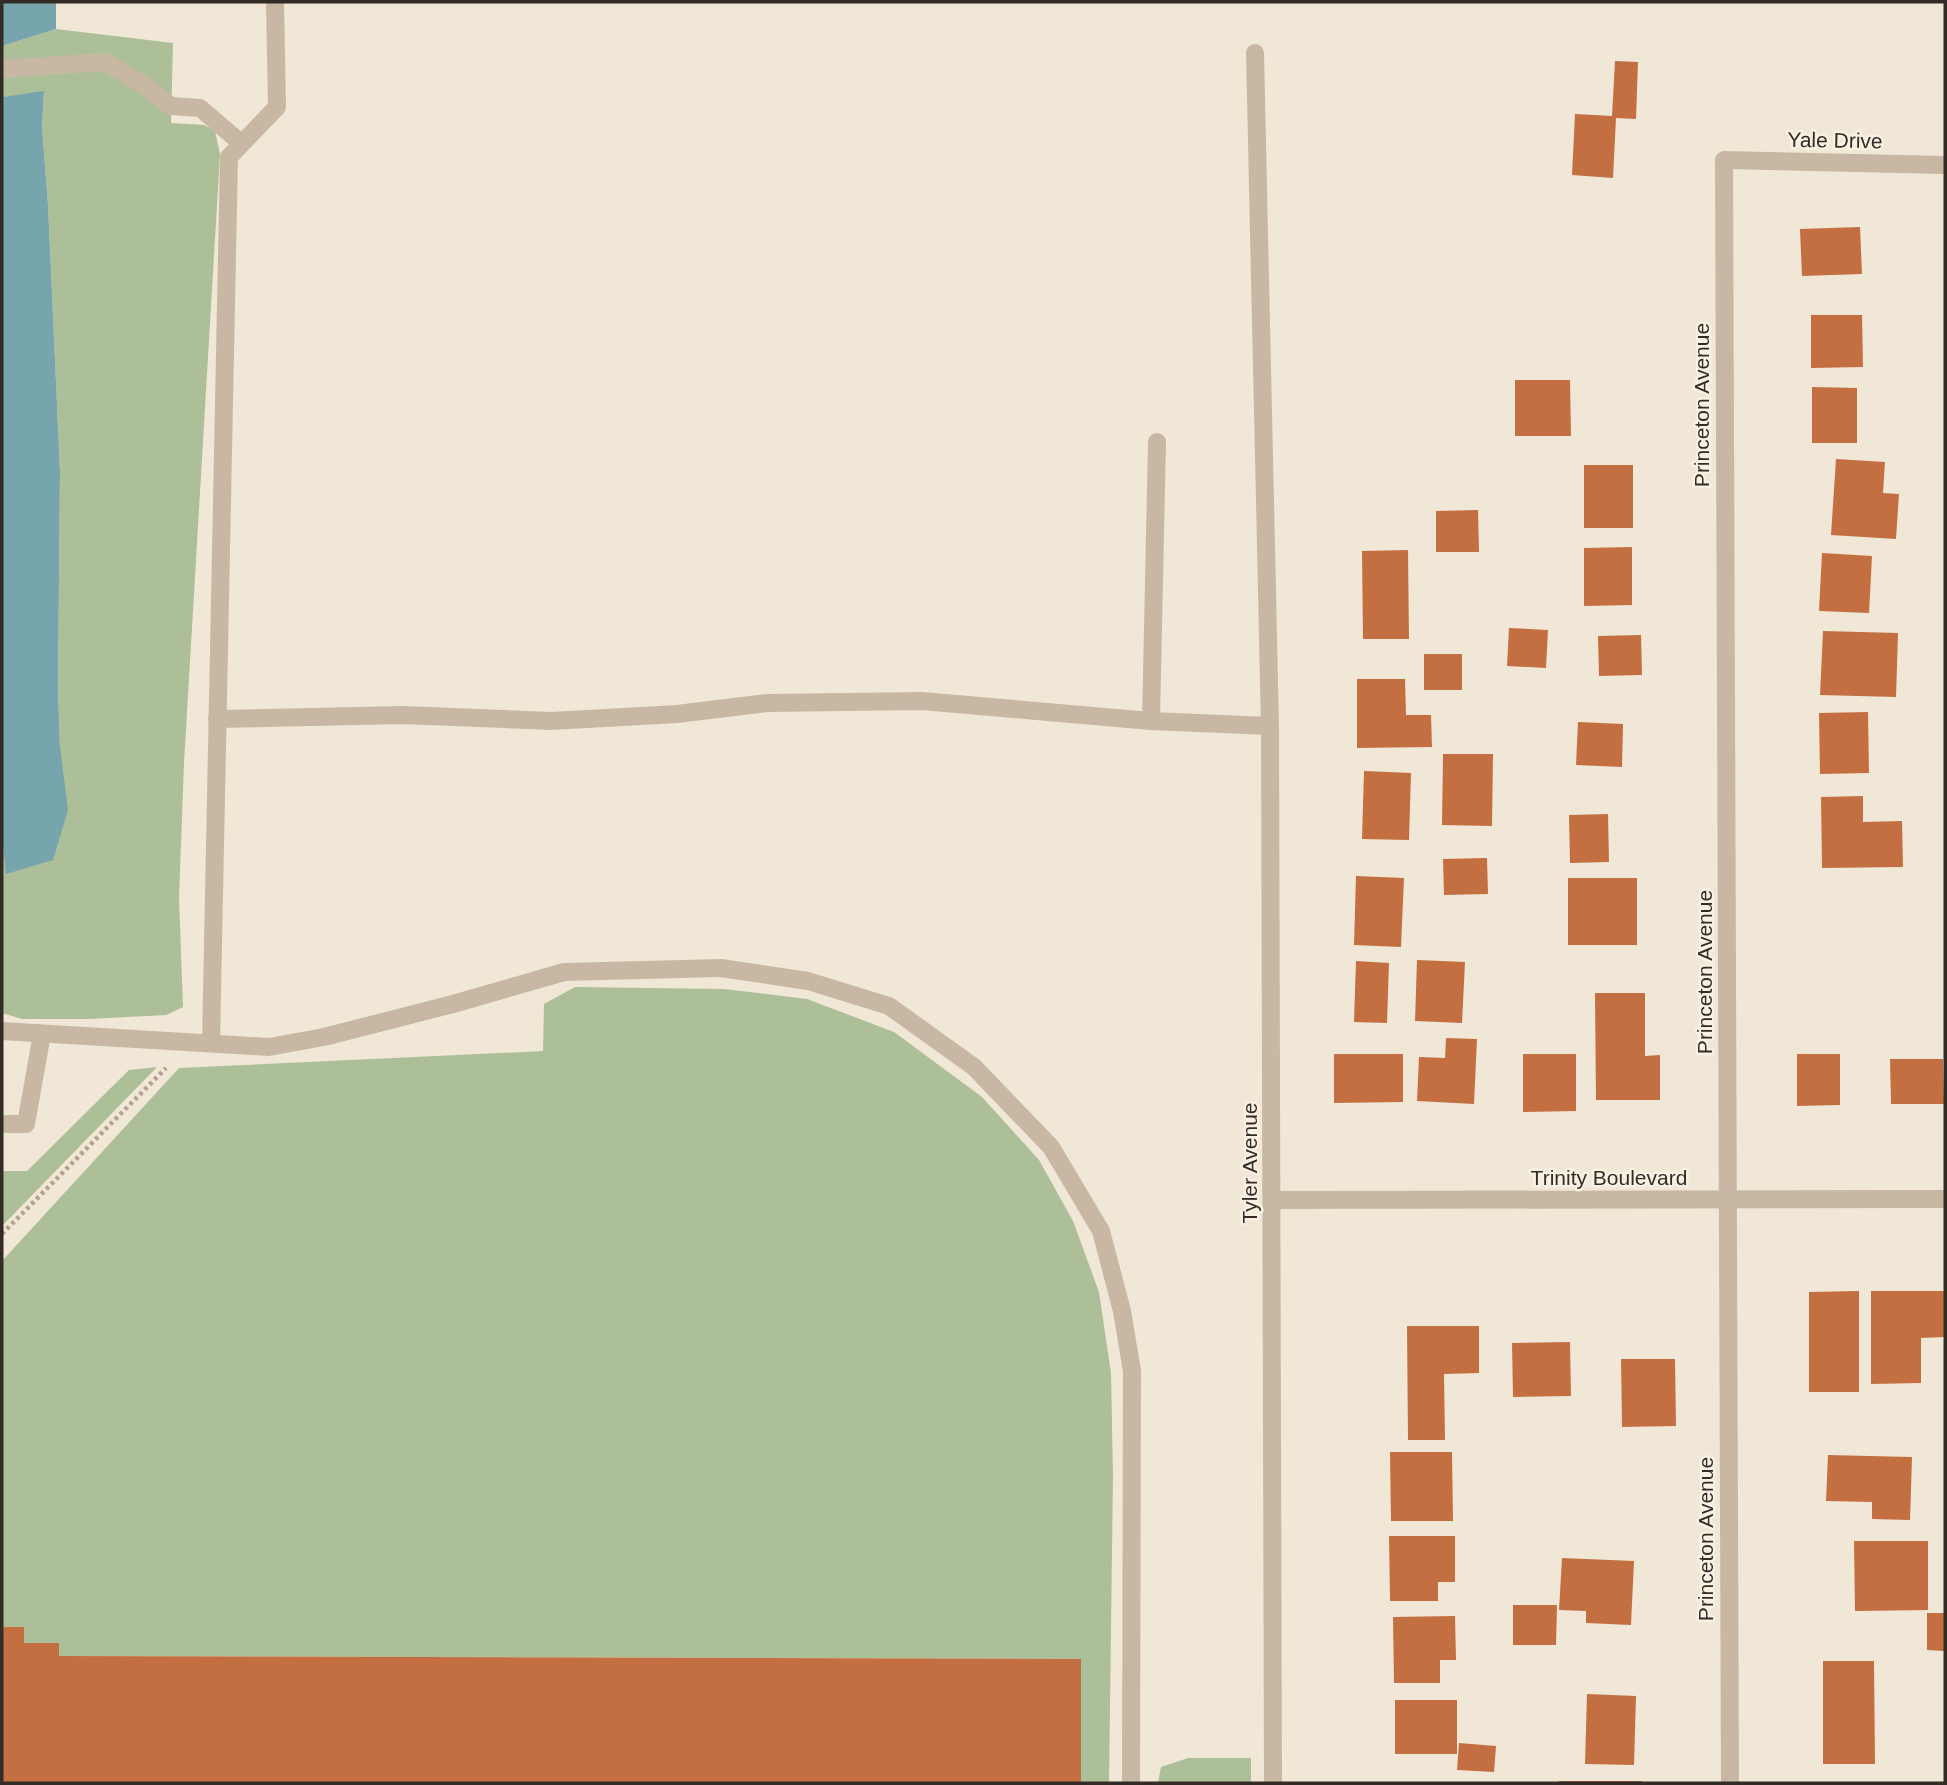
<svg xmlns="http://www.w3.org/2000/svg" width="1947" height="1785" font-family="Arial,sans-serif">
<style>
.green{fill:#adbf98}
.water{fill:#76a5ad}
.building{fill:#c46f41}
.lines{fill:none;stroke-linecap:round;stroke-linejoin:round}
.path{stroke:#b3a28e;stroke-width:4.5;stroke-dasharray:3.5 3.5;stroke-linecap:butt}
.minor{stroke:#c8b8a3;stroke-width:18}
.labels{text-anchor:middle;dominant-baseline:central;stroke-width:5;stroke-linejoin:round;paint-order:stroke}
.street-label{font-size:21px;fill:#332b25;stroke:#f8f1e3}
</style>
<rect width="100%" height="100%" fill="#f0e7d7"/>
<!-- green -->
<g class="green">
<path d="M 56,29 L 173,43 L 171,123 L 204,125 L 215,131 L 220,154 L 184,763 L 179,897 L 183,1007 L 166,1015 L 89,1019 L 22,1019 L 2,1013 L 2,836 L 60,747 L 58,689 L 60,471 L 48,204 L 42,127 L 44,92 L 2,97 L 2,46 Z"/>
<path d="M 575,987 L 724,989 L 807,999 L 894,1032 L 982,1097 L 1039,1160 L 1073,1221 L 1099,1292 L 1111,1373 L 1113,1475 L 1109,1783 L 1081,1783 L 1081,1659 L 59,1656 L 58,1643 L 24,1643 L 24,1627 L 2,1627 L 2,1261 L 179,1068 L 543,1051 L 544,1004 Z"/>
<path d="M 157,1067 L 2,1226 L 2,1171 L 27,1171 L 129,1070 Z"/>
<path d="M 1188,1758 L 1251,1758 L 1251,1783 L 1158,1783 L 1161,1767 Z"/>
</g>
<!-- water -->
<g class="water">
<path d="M 2,2 L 56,2 L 56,29 L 2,46 Z"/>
<path d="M 44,91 L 42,127 L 48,204 L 60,471 L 58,689 L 60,747 L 68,810 L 53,860 L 6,874 L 2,836 L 2,97 Z"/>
</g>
<!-- building -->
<g class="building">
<path d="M 1615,61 L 1638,62 L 1636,119 L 1616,118 L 1613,178 L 1572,175 L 1575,114 L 1612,116 Z"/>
<path d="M 1860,227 L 1862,274 L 1802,276 L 1800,229 Z"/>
<path d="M 1811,315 L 1862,315 L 1863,367 L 1811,368 Z"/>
<path d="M 1515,380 L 1570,380 L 1571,436 L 1515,436 Z"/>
<path d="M 1812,387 L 1857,388 L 1857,443 L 1812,443 Z"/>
<path d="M 1836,459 L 1885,462 L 1883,493 L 1899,494 L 1896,539 L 1831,535 Z"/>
<rect x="1584" y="465" width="49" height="63"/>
<path d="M 1478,510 L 1479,552 L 1436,552 L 1436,511 Z"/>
<path d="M 1632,547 L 1632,605 L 1584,606 L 1584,548 Z"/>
<path d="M 1408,550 L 1409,639 L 1363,639 L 1362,551 Z"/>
<path d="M 1822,553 L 1872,556 L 1869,613 L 1819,611 Z"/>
<path d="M 1509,628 L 1548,630 L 1546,668 L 1507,666 Z"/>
<path d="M 1823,631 L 1898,633 L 1896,697 L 1820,695 Z"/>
<path d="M 1641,635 L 1642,675 L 1599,676 L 1598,636 Z"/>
<rect x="1424" y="654" width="38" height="36"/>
<path d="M 1357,679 L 1405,679 L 1406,715 L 1431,715 L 1432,747 L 1357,748 Z"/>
<path d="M 1868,712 L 1869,773 L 1820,774 L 1819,713 Z"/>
<path d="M 1578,722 L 1623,724 L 1622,767 L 1576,765 Z"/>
<path d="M 1443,754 L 1493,754 L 1492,826 L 1442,825 Z"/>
<path d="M 1364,771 L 1411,773 L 1409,840 L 1362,839 Z"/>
<path d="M 1863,796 L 1863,822 L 1902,821 L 1903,867 L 1822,868 L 1821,797 Z"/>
<path d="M 1608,814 L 1609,862 L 1570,863 L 1569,815 Z"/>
<path d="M 1487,858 L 1488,894 L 1444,895 L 1443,859 Z"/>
<path d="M 1356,876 L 1404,878 L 1401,947 L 1354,945 Z"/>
<rect x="1568" y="878" width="69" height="67"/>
<path d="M 1417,960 L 1465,962 L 1462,1023 L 1415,1021 Z"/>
<path d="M 1356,961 L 1389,963 L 1387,1023 L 1354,1022 Z"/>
<path d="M 1595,993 L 1645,993 L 1645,1056 L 1660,1055 L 1660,1100 L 1596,1100 Z"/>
<path d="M 1446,1038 L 1477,1039 L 1474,1104 L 1417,1101 L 1419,1057 L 1445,1058 Z"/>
<path d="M 1334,1054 L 1403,1054 L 1403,1102 L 1334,1103 Z"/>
<path d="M 1523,1054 L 1576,1054 L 1576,1111 L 1523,1112 Z"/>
<path d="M 1797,1054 L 1840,1054 L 1840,1105 L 1797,1106 Z"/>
<path d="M 1890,1059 L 1943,1059 L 1944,1104 L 1891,1104 Z"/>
<path d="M 1859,1291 L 1859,1392 L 1809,1392 L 1809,1292 Z"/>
<path d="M 1871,1291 L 1945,1291 L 1945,1337 L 1921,1338 L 1921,1383 L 1871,1384 Z"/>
<path d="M 1407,1326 L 1479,1326 L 1479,1373 L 1444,1374 L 1445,1440 L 1408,1440 Z"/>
<path d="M 1570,1342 L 1571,1396 L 1513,1397 L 1512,1343 Z"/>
<path d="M 1621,1359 L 1675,1359 L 1676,1426 L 1622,1427 Z"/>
<path d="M 1390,1452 L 1452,1452 L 1453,1521 L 1391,1521 Z"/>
<path d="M 1828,1455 L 1912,1457 L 1910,1520 L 1872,1519 L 1872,1502 L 1826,1501 Z"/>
<path d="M 1389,1536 L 1455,1536 L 1455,1582 L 1438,1582 L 1438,1601 L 1390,1601 Z"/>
<path d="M 1854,1541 L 1928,1541 L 1928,1610 L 1855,1611 Z"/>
<path d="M 1562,1558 L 1634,1561 L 1631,1625 L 1586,1623 L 1586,1611 L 1559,1610 Z"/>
<path d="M 1513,1605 L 1557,1605 L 1556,1645 L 1513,1645 Z"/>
<path d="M 1927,1613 L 1945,1613 L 1945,1651 L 1927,1650 Z"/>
<path d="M 1455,1616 L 1456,1660 L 1440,1660 L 1440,1683 L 1394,1683 L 1393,1617 Z"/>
<path d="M 2,1627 L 24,1627 L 24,1643 L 59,1643 L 59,1656 L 1081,1659 L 1081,1783 L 2,1783 Z"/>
<path d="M 1823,1661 L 1874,1661 L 1875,1764 L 1823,1764 Z"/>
<path d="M 1587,1694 L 1636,1696 L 1634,1765 L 1585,1764 Z"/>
<rect x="1395" y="1700" width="62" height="54"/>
<path d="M 1459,1743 L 1496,1746 L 1494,1772 L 1457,1770 Z"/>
<rect x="1559" y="1781" width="83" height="2"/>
</g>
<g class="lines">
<!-- path -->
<path class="path" d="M 2,1234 L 166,1068"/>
<!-- minor -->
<g class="minor">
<path d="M 1255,53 L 1270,726 L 1273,1783"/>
<path d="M 2,69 L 105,62 L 145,86 L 171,106 L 200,108 L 241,143"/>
<path d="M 217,719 L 403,715 L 551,721 L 677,714 L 767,703 L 922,701 L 1151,721 L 1270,726"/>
<path d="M 1151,721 L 1157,442"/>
<path d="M 2,1031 L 269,1047 L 324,1037 L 453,1004 L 564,972 L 721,968 L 808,981 L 889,1006 L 974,1067 L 1051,1147 L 1101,1231 L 1122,1311 L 1132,1371 L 1131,1783"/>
<path d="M 211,1043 L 229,157 L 277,107 L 275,2"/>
<path d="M 2,1124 L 26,1124 L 42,1034"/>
<path d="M 1272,1200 L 1945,1199"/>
<path d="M 1730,1783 L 1724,160 L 1945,165"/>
</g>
</g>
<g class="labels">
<!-- street labels -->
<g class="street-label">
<text transform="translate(1835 140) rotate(1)">Yale Drive</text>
<text transform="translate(1701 405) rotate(-90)">Princeton Avenue</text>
<text transform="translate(1704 972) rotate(-90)">Princeton Avenue</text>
<text transform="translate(1249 1163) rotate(-90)">Tyler Avenue</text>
<text x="1609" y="1177">Trinity Boulevard</text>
<text transform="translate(1705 1539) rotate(-90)">Princeton Avenue</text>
</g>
</g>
<!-- border -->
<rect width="1947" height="1785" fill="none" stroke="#332b25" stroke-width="7"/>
</svg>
